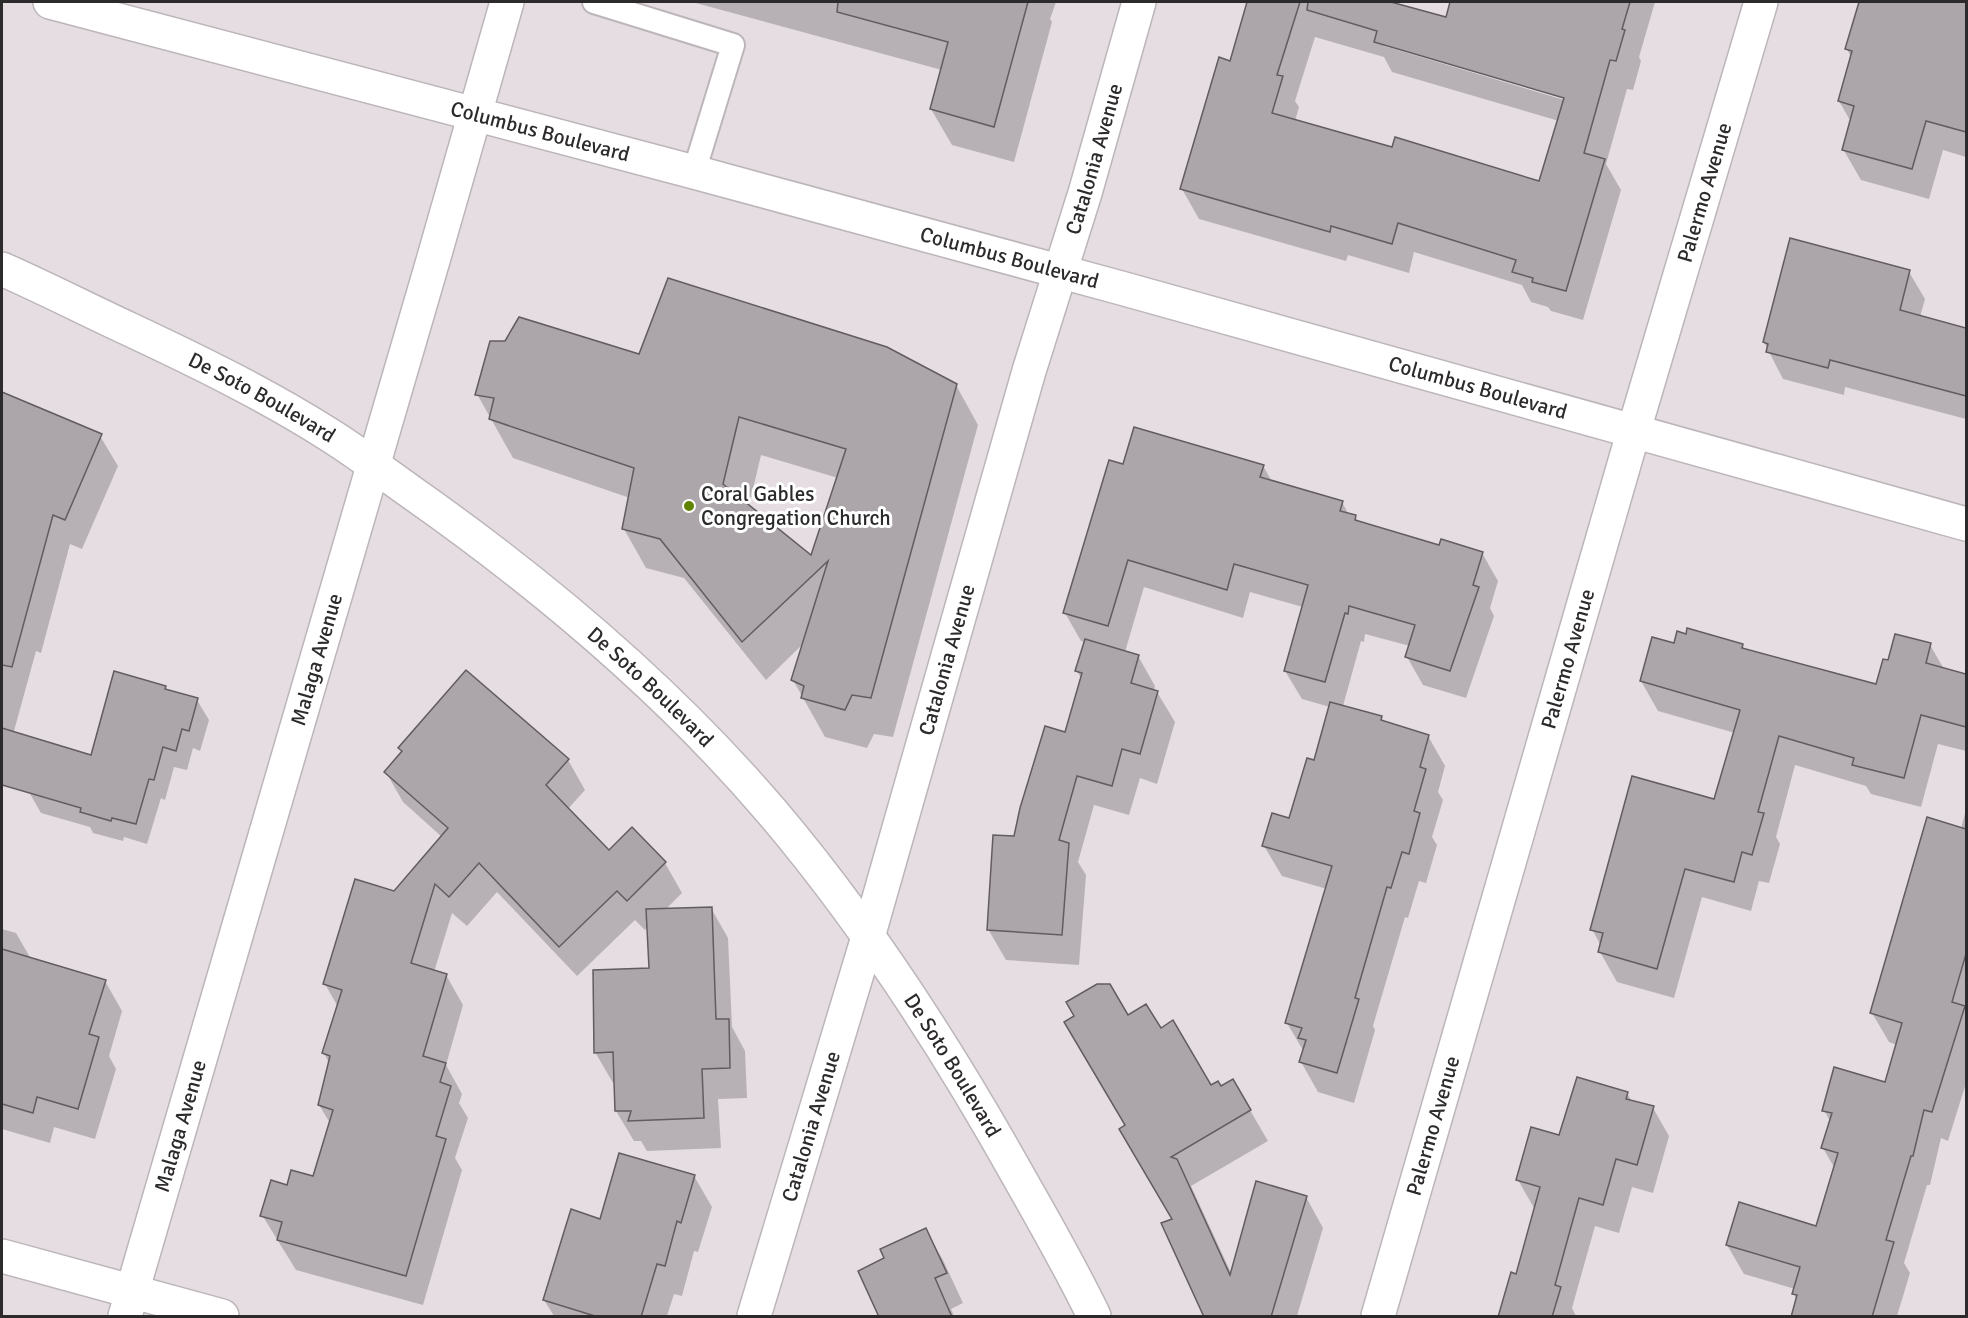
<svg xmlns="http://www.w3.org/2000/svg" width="1968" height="1318" font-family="Signika,sans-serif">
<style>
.shadow{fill:#0003;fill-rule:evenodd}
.building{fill:#aca5aa;stroke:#625c60;stroke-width:1.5;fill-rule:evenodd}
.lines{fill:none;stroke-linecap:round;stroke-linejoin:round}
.lane-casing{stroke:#bcb5b9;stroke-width:26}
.street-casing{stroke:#bcb5b9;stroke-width:36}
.lane{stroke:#fff;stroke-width:22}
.street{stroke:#fff;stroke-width:33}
.poi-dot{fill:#5f8300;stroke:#fff;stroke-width:2}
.labels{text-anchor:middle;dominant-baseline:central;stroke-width:6;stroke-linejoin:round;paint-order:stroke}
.street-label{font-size:21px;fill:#2d2a2c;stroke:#fff}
.poi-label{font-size:21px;fill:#2d2a2c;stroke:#fff;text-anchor:start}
</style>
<rect width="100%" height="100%" fill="#e5dde2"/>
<!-- shadow -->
<g class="shadow">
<path d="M 692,2 L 1056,2 L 1050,19 L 1052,22 L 1014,162 L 952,145 L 931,109 L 942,70 Z"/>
<path d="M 1246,2 L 1385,2 L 1447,19 L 1452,2 L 1655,2 L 1639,57 L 1641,61 L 1633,90 L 1627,89 L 1606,164 L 1621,190 L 1583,320 L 1551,311 L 1548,307 L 1531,302 L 1522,285 L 1414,252 L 1409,273 L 1348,255 L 1346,261 L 1199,219 L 1182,189 L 1231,63 L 1247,5 ZM 1315,37 L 1384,57 L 1392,72 L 1559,121 L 1540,183 L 1393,149 L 1295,121 L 1299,107 L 1295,101 ZM 1384,43 L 1572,99 L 1571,102 L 1384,46 Z"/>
<path d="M 1860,2 L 1966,2 L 1966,157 L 1943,150 L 1929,199 L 1861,180 L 1843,149 L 1851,122 L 1839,101 L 1851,57 L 1847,49 Z"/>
<path d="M 1909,272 L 1925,299 L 1920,317 L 1966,329 L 1966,419 L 1845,387 L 1844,395 L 1783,379 L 1764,342 Z"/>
<path d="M 640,356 L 956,385 L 978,425 L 893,737 L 874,734 L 867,748 L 825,737 L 793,680 L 804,643 L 766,680 L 684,578 L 646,568 L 624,529 L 630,498 L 513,458 L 477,394 ZM 761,455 L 838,478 L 812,557 L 749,506 Z"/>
<path d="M 2,392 L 100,436 L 118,466 L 82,549 L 70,544 L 41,653 L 36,651 L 11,742 L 2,739 Z"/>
<path d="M 1124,466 L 1263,466 L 1273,483 L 1342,502 L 1349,515 L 1355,517 L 1359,523 L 1440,547 L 1482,553 L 1498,581 L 1490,608 L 1494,616 L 1466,698 L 1423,685 L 1407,657 L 1410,646 L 1365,634 L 1364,642 L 1361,641 L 1343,706 L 1381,717 L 1384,723 L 1428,736 L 1445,766 L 1438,792 L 1443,800 L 1432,837 L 1437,845 L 1426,883 L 1419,881 L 1408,918 L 1405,917 L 1373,1026 L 1375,1030 L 1354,1103 L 1318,1092 L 1301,1062 L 1304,1052 L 1287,1023 L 1327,889 L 1282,876 L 1264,846 L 1290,820 L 1315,762 L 1330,707 L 1302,699 L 1285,671 L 1303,607 L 1250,592 L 1243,618 L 1144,587 L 1125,652 L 1138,656 L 1155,686 L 1154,691 L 1157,692 L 1175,722 L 1157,784 L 1140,778 L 1129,815 L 1094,805 L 1078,862 L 1086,875 L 1079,965 L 1006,960 L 988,929 L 1066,734 L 1082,680 L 1077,671 L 1085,642 L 1081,641 L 1065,613 Z"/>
<path d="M 1675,645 L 1742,645 L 1746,651 L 1877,686 L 1889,662 L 1930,645 L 1944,669 L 1966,675 L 1966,751 L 1938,744 L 1921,807 L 1871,794 L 1866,786 L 1795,765 L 1776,837 L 1780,844 L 1769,883 L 1759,881 L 1751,911 L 1702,897 L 1674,998 L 1617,982 L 1600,952 L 1601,946 L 1592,929 L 1715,801 L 1735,733 L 1658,711 L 1641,681 Z"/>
<path d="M 165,687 L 167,691 L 197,700 L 209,720 L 200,751 L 193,748 L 187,770 L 174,767 L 165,800 L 161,798 L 147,844 L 124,837 L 123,841 L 93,833 L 90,827 L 41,813 L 29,792 L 92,757 Z"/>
<path d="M 400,748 L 568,760 L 585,790 L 568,809 L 609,852 L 632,829 L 665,863 L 682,893 L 665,910 L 711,908 L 728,938 L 732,1027 L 745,1051 L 747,1098 L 718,1099 L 721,1148 L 647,1151 L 641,1141 L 634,1141 L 616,1111 L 615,1082 L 613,1083 L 595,1052 L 651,970 L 648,926 L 645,930 L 635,920 L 577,976 L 497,892 L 467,926 L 452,913 L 434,972 L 446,975 L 463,1005 L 446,1065 L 462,1094 L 459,1103 L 468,1118 L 455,1158 L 462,1170 L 423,1305 L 296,1270 L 262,1215 L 288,1187 L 314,1178 L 330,1123 L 319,1105 L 329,1063 L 324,1053 L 338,1007 L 325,984 L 394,892 L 442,837 L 403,802 L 386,772 L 403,753 Z"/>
<path d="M 1966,809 L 1966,1083 L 1948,1141 L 1941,1138 L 1930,1185 L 1927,1185 L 1904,1263 L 1910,1273 L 1897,1316 L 1793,1316 L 1798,1301 L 1793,1293 L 1795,1289 L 1744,1274 L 1727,1245 L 1817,1227 L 1835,1169 L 1823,1148 L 1831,1123 L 1824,1110 L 1886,1084 L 1897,1045 L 1889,1042 L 1872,1013 L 1961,829 Z"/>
<path d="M 2,929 L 16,933 L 31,959 L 105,981 L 122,1011 L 109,1056 L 116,1069 L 95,1139 L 54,1127 L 50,1143 L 2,1129 Z"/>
<path d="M 1127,1017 L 1160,1030 L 1211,1087 L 1220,1088 L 1233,1081 L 1268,1141 L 1191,1186 L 1232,1275 L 1306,1197 L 1323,1228 L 1297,1316 L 1205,1316 L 1174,1219 L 1127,1126 Z"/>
<path d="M 1627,1093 L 1632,1102 L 1653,1108 L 1669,1136 L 1653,1193 L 1632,1187 L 1619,1233 L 1595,1226 L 1572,1308 L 1576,1316 L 1500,1316 L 1517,1275 L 1534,1208 L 1518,1180 L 1560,1137 Z"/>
<path d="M 694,1176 L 712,1207 L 698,1252 L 694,1251 L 682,1296 L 674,1294 L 667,1316 L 554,1316 L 544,1300 L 601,1220 Z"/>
<path d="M 925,1230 L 943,1260 L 963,1303 L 951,1309 L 954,1316 L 880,1316 L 886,1259 Z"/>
</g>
<!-- building -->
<g class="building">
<path d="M 838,2 L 1028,2 L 994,127 L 930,109 L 948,42 L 837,12 Z"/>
<path d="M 1247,2 L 1300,2 L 1277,75 L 1283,76 L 1272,113 L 1392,147 L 1395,137 L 1539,181 L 1564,98 L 1374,42 L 1377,31 L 1307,10 L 1308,2 L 1391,2 L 1446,17 L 1450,2 L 1630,2 L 1622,29 L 1625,30 L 1616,61 L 1610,60 L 1584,153 L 1605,159 L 1566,291 L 1532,282 L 1533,278 L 1512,272 L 1516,260 L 1398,223 L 1392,244 L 1331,226 L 1330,232 L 1180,189 L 1219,57 L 1230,61 Z"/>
<path d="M 1859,2 L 1966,2 L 1966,132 L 1926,121 L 1912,169 L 1842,150 L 1854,106 L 1838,101 L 1852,51 L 1845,49 Z"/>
<path d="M 1790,238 L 1910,270 L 1900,310 L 1966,328 L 1966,396 L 1830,360 L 1828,368 L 1766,352 L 1768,344 L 1763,342 Z"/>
<path d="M 668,278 L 887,347 L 957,384 L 871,698 L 852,695 L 845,710 L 801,698 L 804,686 L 791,680 L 828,561 L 742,642 L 660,539 L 622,529 L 634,468 L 489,419 L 494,398 L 475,395 L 490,341 L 505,341 L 519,317 L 639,354 ZM 739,417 L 846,449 L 811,555 L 723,484 Z"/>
<path d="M 2,392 L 102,434 L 65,520 L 53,515 L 12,667 L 2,665 Z"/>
<path d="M 1134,427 L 1264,465 L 1260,477 L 1343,501 L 1340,511 L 1356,515 L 1355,520 L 1439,545 L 1441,539 L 1483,552 L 1473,585 L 1479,587 L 1450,671 L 1405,657 L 1415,625 L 1349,606 L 1348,614 L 1345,613 L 1325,682 L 1284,671 L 1308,585 L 1234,564 L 1227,590 L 1128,560 L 1108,626 L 1063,613 L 1109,460 L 1123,464 Z"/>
<path d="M 1687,628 L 1743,644 L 1742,648 L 1876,684 L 1883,659 L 1888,660 L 1895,634 L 1931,643 L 1926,663 L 1966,674 L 1966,727 L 1921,715 L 1904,778 L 1852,765 L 1854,758 L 1779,736 L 1758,812 L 1764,813 L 1752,855 L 1742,852 L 1734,882 L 1685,869 L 1657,969 L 1598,952 L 1603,933 L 1590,930 L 1632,776 L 1714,799 L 1740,710 L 1640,681 L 1652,637 L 1674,643 L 1677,631 L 1686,634 Z"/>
<path d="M 1085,639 L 1139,655 L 1131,683 L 1158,691 L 1140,754 L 1122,749 L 1112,786 L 1077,776 L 1059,840 L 1069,843 L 1062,935 L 987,930 L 993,835 L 1014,836 L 1020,808 L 1045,726 L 1065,732 L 1082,673 L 1075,671 Z"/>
<path d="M 466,670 L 569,759 L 546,785 L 609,850 L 632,827 L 666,862 L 627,901 L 617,891 L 559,947 L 479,863 L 449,897 L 435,884 L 411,963 L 447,974 L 423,1056 L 446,1063 L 440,1082 L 451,1086 L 436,1136 L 446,1139 L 406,1276 L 277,1240 L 282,1222 L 260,1216 L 271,1180 L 287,1185 L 291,1170 L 313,1176 L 333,1110 L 318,1105 L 330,1056 L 322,1053 L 342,990 L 323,984 L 355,879 L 394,891 L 448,828 L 384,772 L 402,751 L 398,748 Z"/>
<path d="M 114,671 L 166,686 L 165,689 L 198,698 L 189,731 L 182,729 L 176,751 L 163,747 L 154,780 L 149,779 L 136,824 L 112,818 L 111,821 L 80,812 L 81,808 L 2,785 L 2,728 L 91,755 Z"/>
<path d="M 1330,702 L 1382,716 L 1381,720 L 1429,735 L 1420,767 L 1426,769 L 1414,811 L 1420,813 L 1409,854 L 1402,852 L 1391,888 L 1387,887 L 1355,998 L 1359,999 L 1337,1073 L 1299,1062 L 1306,1040 L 1298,1038 L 1302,1028 L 1285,1023 L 1332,866 L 1262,846 L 1272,813 L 1289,818 L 1307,758 L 1314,760 Z"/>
<path d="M 1927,817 L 1966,829 L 1966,954 L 1952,1002 L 1965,1006 L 1932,1112 L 1924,1110 L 1913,1156 L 1911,1156 L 1886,1240 L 1894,1242 L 1872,1317 L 1791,1317 L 1797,1295 L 1792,1294 L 1800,1267 L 1726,1245 L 1739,1202 L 1816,1226 L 1838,1153 L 1821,1148 L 1832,1113 L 1822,1111 L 1834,1067 L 1885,1082 L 1902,1023 L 1870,1013 Z"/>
<path d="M 712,907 L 716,1019 L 729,1019 L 730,1068 L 702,1069 L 704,1118 L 628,1121 L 631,1111 L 615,1111 L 613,1052 L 594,1053 L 593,970 L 649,968 L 646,909 Z"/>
<path d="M 2,949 L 106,980 L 89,1034 L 99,1037 L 78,1109 L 37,1097 L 33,1113 L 2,1104 Z"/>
<path d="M 1097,984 L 1110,984 L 1128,1015 L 1146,1004 L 1161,1028 L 1173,1020 L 1211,1085 L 1218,1081 L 1221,1086 L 1233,1079 L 1251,1110 L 1171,1157 L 1177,1159 L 1230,1275 L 1256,1181 L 1307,1196 L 1271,1317 L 1204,1317 L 1161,1223 L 1172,1219 L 1119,1129 L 1125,1125 L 1064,1022 L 1074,1016 L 1066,1002 Z"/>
<path d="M 1577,1077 L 1628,1092 L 1626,1099 L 1654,1106 L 1637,1165 L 1616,1159 L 1603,1205 L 1579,1198 L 1555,1285 L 1561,1287 L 1552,1317 L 1498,1317 L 1511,1272 L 1516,1274 L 1540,1187 L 1516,1180 L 1531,1127 L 1559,1135 Z"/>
<path d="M 619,1153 L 695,1175 L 681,1223 L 677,1221 L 665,1266 L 657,1264 L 641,1317 L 598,1317 L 543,1300 L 571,1209 L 600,1219 Z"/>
<path d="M 926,1228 L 947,1273 L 935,1278 L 952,1317 L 879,1317 L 858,1271 L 884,1258 L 880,1249 Z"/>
</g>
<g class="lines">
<defs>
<path id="lane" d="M 594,2 L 733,45 L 694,172"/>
<g id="street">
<path id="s1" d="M 50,2 L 694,172 L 1121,288 L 1966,524"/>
<path id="s2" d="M 2,269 C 45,288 86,309 129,329 C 197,361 265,394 328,434 C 357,452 384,473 411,492 C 542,584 668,690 772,812 C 868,925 948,1050 1020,1179 C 1046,1225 1072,1270 1094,1316"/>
<path d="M 2,1256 L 222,1316"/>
<path id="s3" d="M 125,1316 L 432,264 L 507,2"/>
<path id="s4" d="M 754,1316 L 868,937 L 1029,371 L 1085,193 L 1139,2"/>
<path id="s5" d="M 1378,1316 L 1634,430 L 1761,2"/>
</g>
</defs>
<!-- lane casing -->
<use href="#lane" class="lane-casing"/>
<!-- street casing -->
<use href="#street" class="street-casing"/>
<!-- lane -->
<use href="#lane" class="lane"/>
<!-- street -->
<use href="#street" class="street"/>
</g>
<!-- markers -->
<circle class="poi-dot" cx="689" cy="506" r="6"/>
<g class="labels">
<!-- street labels -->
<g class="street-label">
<text stroke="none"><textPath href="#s1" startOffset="507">Columbus Boulevard</textPath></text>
<text stroke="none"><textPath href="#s4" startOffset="1206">Catalonia Avenue</textPath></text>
<text stroke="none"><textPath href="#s5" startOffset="1170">Palermo Avenue</textPath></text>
<text stroke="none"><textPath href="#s1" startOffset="993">Columbus Boulevard</textPath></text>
<text stroke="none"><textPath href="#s1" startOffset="1479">Columbus Boulevard</textPath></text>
<text stroke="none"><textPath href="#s2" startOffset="290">De Soto Boulevard</textPath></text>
<text stroke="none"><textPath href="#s3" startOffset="684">Malaga Avenue</textPath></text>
<text stroke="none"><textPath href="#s4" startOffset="684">Catalonia Avenue</textPath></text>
<text stroke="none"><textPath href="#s5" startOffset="684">Palermo Avenue</textPath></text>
<text stroke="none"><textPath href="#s2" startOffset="776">De Soto Boulevard</textPath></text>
<text stroke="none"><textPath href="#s2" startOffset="1262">De Soto Boulevard</textPath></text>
<text stroke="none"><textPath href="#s5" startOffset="198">Palermo Avenue</textPath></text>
<text stroke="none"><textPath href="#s3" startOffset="198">Malaga Avenue</textPath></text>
<text stroke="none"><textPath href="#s4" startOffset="198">Catalonia Avenue</textPath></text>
</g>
<!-- poi labels -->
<g class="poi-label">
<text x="701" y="494">Coral Gables<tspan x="701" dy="24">Congregation Church</tspan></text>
</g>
</g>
<!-- border -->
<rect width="1968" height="1318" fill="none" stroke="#2d2a2c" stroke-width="6"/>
</svg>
